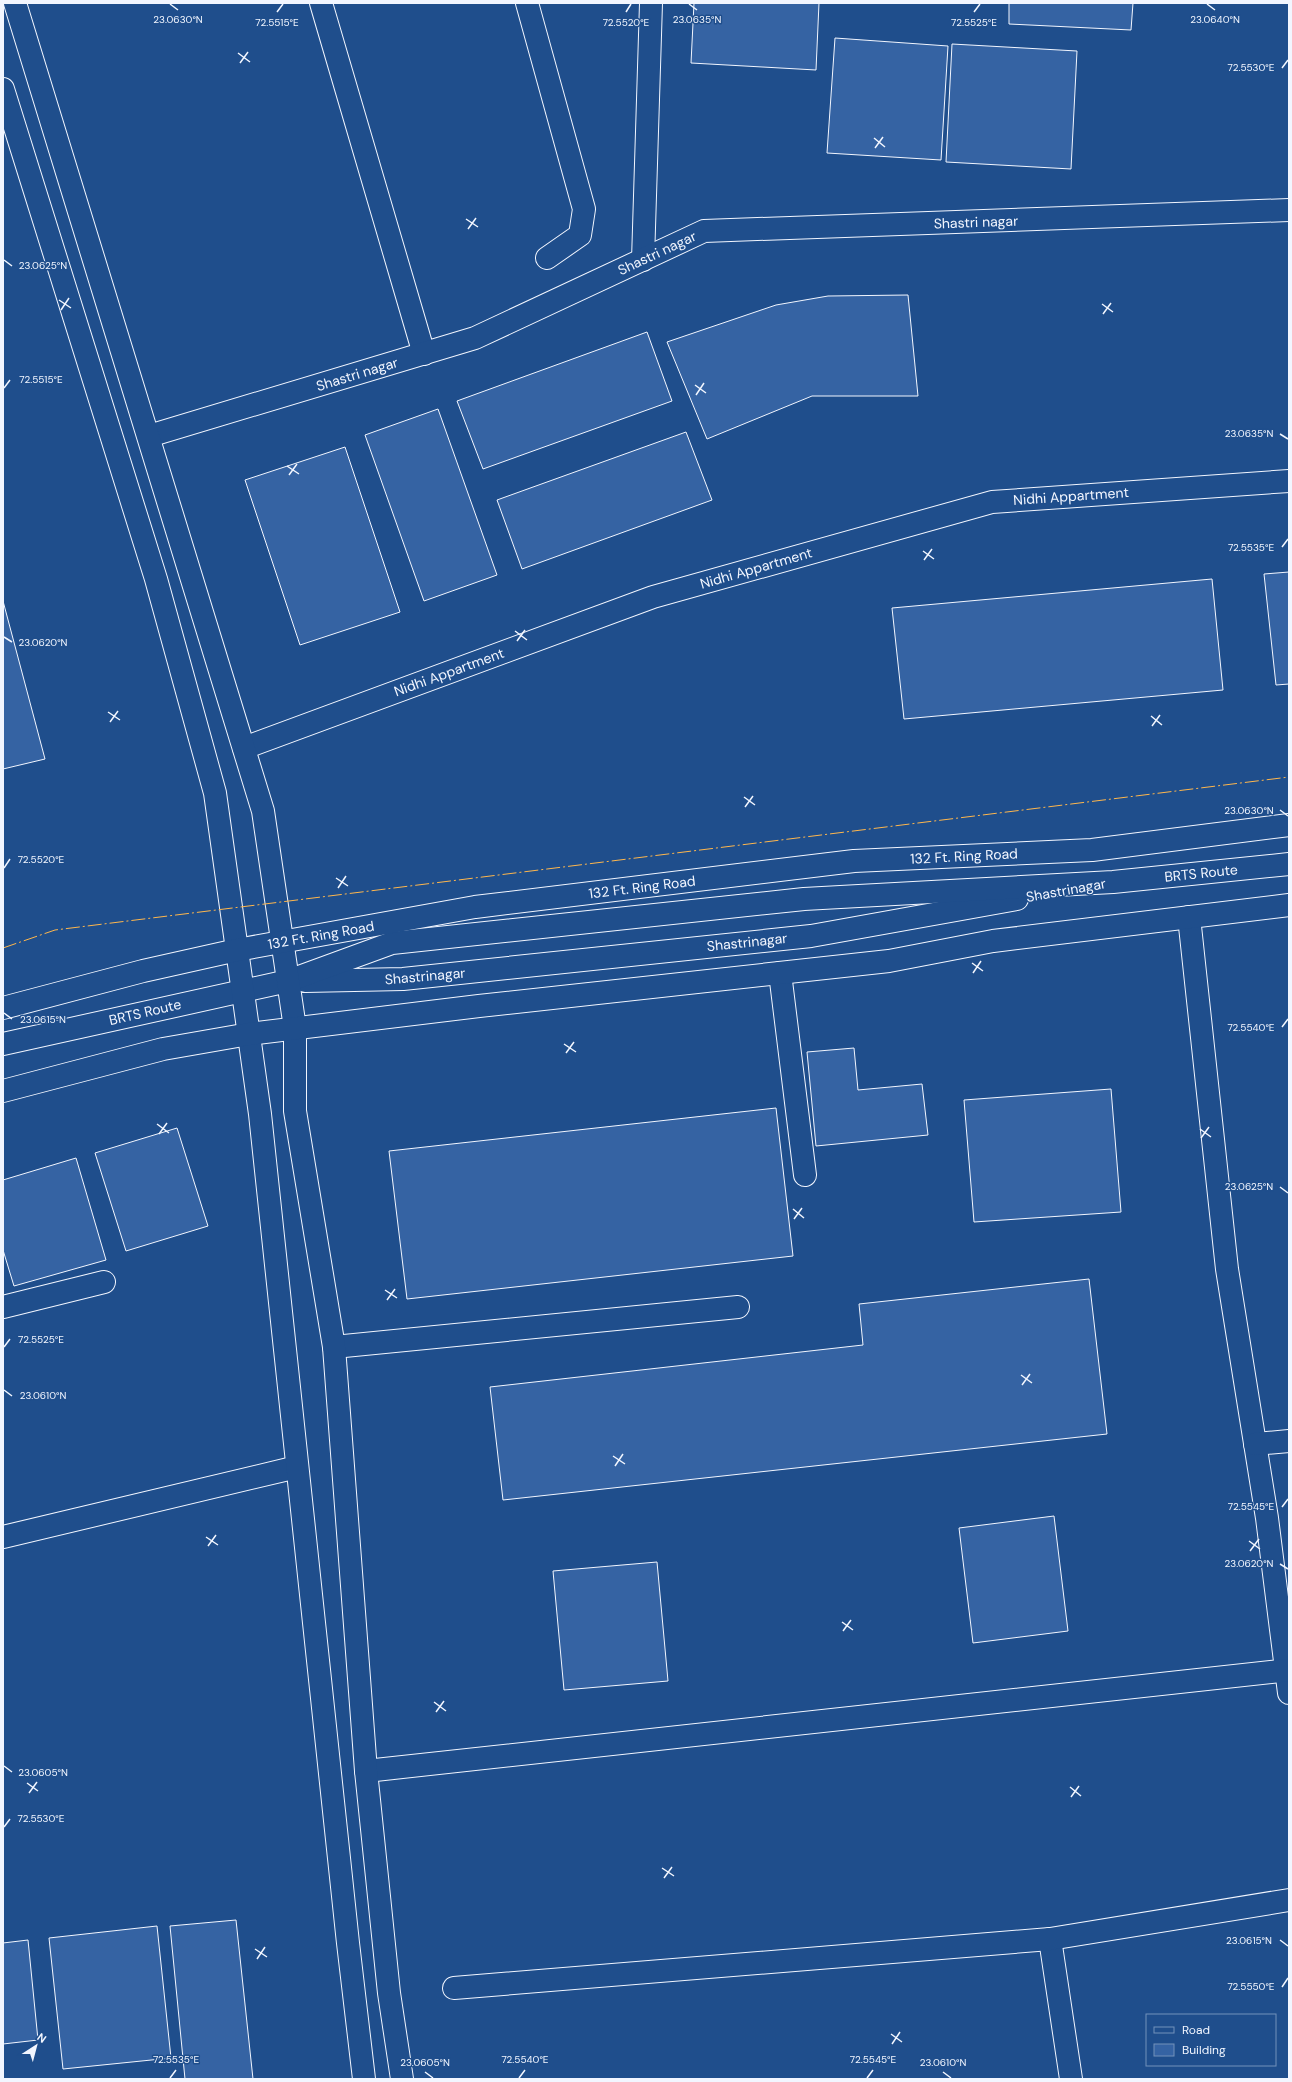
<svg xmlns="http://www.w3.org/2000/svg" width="1292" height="2082" font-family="'DM Sans',sans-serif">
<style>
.building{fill:#3563a3;stroke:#f2f6ff}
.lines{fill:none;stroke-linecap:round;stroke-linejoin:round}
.minor-casing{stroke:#f2f6ff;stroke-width:24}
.major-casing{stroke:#f2f6ff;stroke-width:24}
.minor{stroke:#1f4e8c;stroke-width:22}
.major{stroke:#1f4e8c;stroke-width:22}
.power{stroke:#ffb74d;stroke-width:1;stroke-dasharray:14 3 2 3;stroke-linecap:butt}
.ticks{fill:none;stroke:#f2f6ff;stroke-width:1.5}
.labels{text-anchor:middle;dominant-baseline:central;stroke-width:3;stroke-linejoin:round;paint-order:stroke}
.street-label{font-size:14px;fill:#f2f6ff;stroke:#1f4e8c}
.ticks-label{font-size:10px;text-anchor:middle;fill:#f2f6ff;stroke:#1f4e8c;stroke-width:3;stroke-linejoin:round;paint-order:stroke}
</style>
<rect width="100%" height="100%" fill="#1f4e8c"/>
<!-- building -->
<g class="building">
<path d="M 694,3 L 819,3 L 816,70 L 691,63 Z"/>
<path d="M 1009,3 L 1133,3 L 1131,30 L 1009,24 Z"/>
<path d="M 835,38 L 948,46 L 941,160 L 827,153 Z"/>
<path d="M 952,44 L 1077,51 L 1071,169 L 946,162 Z"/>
<path d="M 908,295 L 918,396 L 812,396 L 707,439 L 667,342 L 776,305 L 828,296 Z"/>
<path d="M 647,332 L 672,401 L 483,469 L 457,401 Z"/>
<path d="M 438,409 L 497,575 L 424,601 L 365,435 Z"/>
<path d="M 686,432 L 712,500 L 522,569 L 497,500 Z"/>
<path d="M 345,447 L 400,612 L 300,645 L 245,480 Z"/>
<path d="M 1289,572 L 1289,684 L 1276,685 L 1264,574 Z"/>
<path d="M 1212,579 L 1223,690 L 904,719 L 892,608 Z"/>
<path d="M 3,601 L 45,759 L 3,769 Z"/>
<path d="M 854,1048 L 858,1090 L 922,1084 L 928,1135 L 816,1146 L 807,1052 Z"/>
<path d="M 1111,1089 L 1121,1212 L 974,1222 L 964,1100 Z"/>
<path d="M 776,1108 L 793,1256 L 407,1299 L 389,1151 Z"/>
<path d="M 177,1128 L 208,1226 L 126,1251 L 95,1153 Z"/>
<path d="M 76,1158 L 106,1260 L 14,1286 L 3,1250 L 3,1180 Z"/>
<path d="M 1089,1279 L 1107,1434 L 503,1500 L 490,1387 L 863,1345 L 859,1304 Z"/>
<path d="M 1054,1516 L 1068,1631 L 973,1643 L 959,1528 Z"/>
<path d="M 657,1562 L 668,1681 L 564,1690 L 553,1571 Z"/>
<path d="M 236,1920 L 253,2079 L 185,2079 L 170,1926 Z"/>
<path d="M 157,1926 L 171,2058 L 63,2069 L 49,1938 Z"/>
<path d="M 28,1940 L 38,2040 L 3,2044 L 3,1943 Z"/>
</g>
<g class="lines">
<defs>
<g id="minor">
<path d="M 321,3 L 424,354"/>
<path d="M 527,3 L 584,209 L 580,235 L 547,258"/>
<path d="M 643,260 L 651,3"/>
<path d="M 149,436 L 475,338 L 704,231 L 1289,210"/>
<path d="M 244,748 L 653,597 L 992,502 L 1289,481"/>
<path d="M 1189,917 L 1227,1269 L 1267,1518 L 1289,1693"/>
<path d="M 780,973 L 805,1175"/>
<path d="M 305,981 L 403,979 L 811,936 L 1017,899"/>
<path d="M 3,1044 L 288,981 L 392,943 L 804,899 L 1113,882 L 1289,864"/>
<path d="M 3,1307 L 104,1282"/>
<path d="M 334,1347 L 738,1307"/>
<path d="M 1255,1444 L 1289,1441"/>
<path d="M 3,1537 L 297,1467"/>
<path d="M 366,1771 L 1289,1670"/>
<path d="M 1050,1939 L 1071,2079"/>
<path d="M 454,1988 L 1050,1939 L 1289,1900"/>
</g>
<g id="major">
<path d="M 15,3 L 263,811 L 295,1028 L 295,1111 L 334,1347 L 366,1771 L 389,1993 L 402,2079"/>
<path d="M 3,89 L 156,579 L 215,793 L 260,1114 L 348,1943 L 364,2079"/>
<path d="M 3,1008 L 143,971 L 237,950 L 475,907 L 854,861 L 1092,850 L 1289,825"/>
<path d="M 3,1091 L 163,1049 L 249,1034 L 479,1006 L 889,961 L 993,941 L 1289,905"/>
</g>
</defs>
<!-- minor casing -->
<use href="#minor" class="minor-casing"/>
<!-- major casing -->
<use href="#major" class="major-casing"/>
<!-- minor -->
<use href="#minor" class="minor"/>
<!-- major -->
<use href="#major" class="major"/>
<!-- power -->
<path class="power" d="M 3,948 L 55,930 L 1289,777"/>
</g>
<!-- ticks -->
<path class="ticks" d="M 170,4 L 178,10M 689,4 L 697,10M 1207,4 L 1215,10M 277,12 L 283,4M 626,12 L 631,4M 974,12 L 980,4M 238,53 L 250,62M 240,63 L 248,52M 1282,68 L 1288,60M 874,138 L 885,147M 875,148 L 883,137M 466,219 L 478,227M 468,229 L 476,218M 4,260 L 12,266M 59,300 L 71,308M 1102,304 L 1113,312M 61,310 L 69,298M 1103,314 L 1111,303M 695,385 L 706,393M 4,388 L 10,380M 696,395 L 704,383M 1280,434 L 1288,439M 287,466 L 299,474M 289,475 L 297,464M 1282,547 L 1288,539M 923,551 L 934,559M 924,560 L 932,549M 515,631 L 527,640M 4,637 L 12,642M 517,641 L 525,630M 108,712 L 120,720M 1151,716 L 1162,725M 110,722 L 118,711M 1152,726 L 1160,715M 744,797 L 755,805M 745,807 L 753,796M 1280,810 L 1288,816M 4,868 L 10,859M 336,878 L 348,886M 338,888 L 346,876M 972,963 L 983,971M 973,973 L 981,961M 4,1013 L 12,1019M 1282,1027 L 1288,1019M 564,1044 L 576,1052M 566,1053 L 574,1042M 157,1124 L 169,1133M 1200,1129 L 1211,1137M 159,1134 L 167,1123M 1201,1138 L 1209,1127M 1280,1187 L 1288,1193M 793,1209 L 804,1218M 794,1219 L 802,1208M 385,1290 L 397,1298M 387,1300 L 395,1289M 4,1347 L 10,1339M 1021,1375 L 1032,1383M 1022,1385 L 1030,1374M 4,1390 L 12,1396M 613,1456 L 625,1464M 615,1466 L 623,1454M 1282,1507 L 1288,1499M 206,1537 L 218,1545M 1249,1541 L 1260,1549M 208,1546 L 216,1535M 1250,1551 L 1259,1539M 1280,1564 L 1288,1569M 842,1622 L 853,1630M 843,1631 L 851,1620M 434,1702 L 446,1711M 436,1712 L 444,1701M 4,1766 L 12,1772M 27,1783 L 38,1791M 1070,1787 L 1081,1796M 29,1793 L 37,1782M 1071,1797 L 1079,1786M 4,1827 L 10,1819M 662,1868 L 674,1876M 664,1878 L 672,1867M 1280,1940 L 1288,1946M 255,1949 L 267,1957M 257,1959 L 265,1947M 1282,1987 L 1288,1978M 891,2034 L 902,2042M 892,2044 L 900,2032M 425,2072 L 433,2078M 943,2072 L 951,2078M 170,2078 L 176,2070M 519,2078 L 525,2070M 867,2078 L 873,2070"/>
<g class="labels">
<!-- street labels -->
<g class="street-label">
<text transform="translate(976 222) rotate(-2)">Shastri nagar</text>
<text transform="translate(657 253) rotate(-25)">Shastri nagar</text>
<text transform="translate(357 374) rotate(-17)">Shastri nagar</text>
<text transform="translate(1071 496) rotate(-4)">Nidhi Appartment</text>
<text transform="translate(756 568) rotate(-16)">Nidhi Appartment</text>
<text transform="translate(449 672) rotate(-20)">Nidhi Appartment</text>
<text transform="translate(964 856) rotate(-3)">132 Ft. Ring Road</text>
<text transform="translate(1201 873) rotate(-6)">BRTS Route</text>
<text transform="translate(642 887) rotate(-7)">132 Ft. Ring Road</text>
<text transform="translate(1066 890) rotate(-10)">Shastrinagar</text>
<text transform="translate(321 935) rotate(-10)">132 Ft. Ring Road</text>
<text transform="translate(747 942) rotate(-6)">Shastrinagar</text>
<text transform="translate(425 976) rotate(-5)">Shastrinagar</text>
<text transform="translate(145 1012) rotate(-13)">BRTS Route</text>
</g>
</g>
<g class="ticks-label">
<text x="1215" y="23">23.0640°N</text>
<text x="178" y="23">23.0630°N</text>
<text x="697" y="23">23.0635°N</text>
<text x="277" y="26">72.5515°E</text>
<text x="626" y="26">72.5520°E</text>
<text x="974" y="26">72.5525°E</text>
<text x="1251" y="71">72.5530°E</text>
<text x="43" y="269">23.0625°N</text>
<text x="41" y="383">72.5515°E</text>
<text x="1249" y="437">23.0635°N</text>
<text x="1251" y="551">72.5535°E</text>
<text x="43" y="646">23.0620°N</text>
<text x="1249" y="814">23.0630°N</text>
<text x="41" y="863">72.5520°E</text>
<text x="43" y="1023">23.0615°N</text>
<text x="1251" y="1031">72.5540°E</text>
<text x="1249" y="1190">23.0625°N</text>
<text x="41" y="1343">72.5525°E</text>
<text x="43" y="1399">23.0610°N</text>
<text x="1251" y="1510">72.5545°E</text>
<text x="1249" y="1567">23.0620°N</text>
<text x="43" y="1776">23.0605°N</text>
<text x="41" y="1822">72.5530°E</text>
<text x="1249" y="1944">23.0615°N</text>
<text x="1251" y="1990">72.5550°E</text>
<text x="176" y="2063">72.5535°E</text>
<text x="525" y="2063">72.5540°E</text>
<text x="873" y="2063">72.5545°E</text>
<text x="425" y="2066">23.0605°N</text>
<text x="943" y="2066">23.0610°N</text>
</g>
<!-- border -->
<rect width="1292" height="2082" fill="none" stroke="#f2f6ff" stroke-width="8"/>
<!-- legend -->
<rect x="1146" y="2014" width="130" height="52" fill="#1f4e8c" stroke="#7391ba"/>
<rect x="1154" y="2027" width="20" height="6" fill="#1f4e8c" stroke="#7391ba"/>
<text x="1182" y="2034" font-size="12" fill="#f2f6ff">Road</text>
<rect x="1154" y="2044" width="20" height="12" fill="#3563a3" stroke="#7391ba"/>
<text x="1182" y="2054" font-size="12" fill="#f2f6ff">Building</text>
<!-- north arrow -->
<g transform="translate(36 2046) rotate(36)" stroke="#1f4e8c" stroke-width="3" paint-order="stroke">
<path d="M0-3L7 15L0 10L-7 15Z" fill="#f2f6ff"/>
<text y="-6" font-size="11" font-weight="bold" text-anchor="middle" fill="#f2f6ff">N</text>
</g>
</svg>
